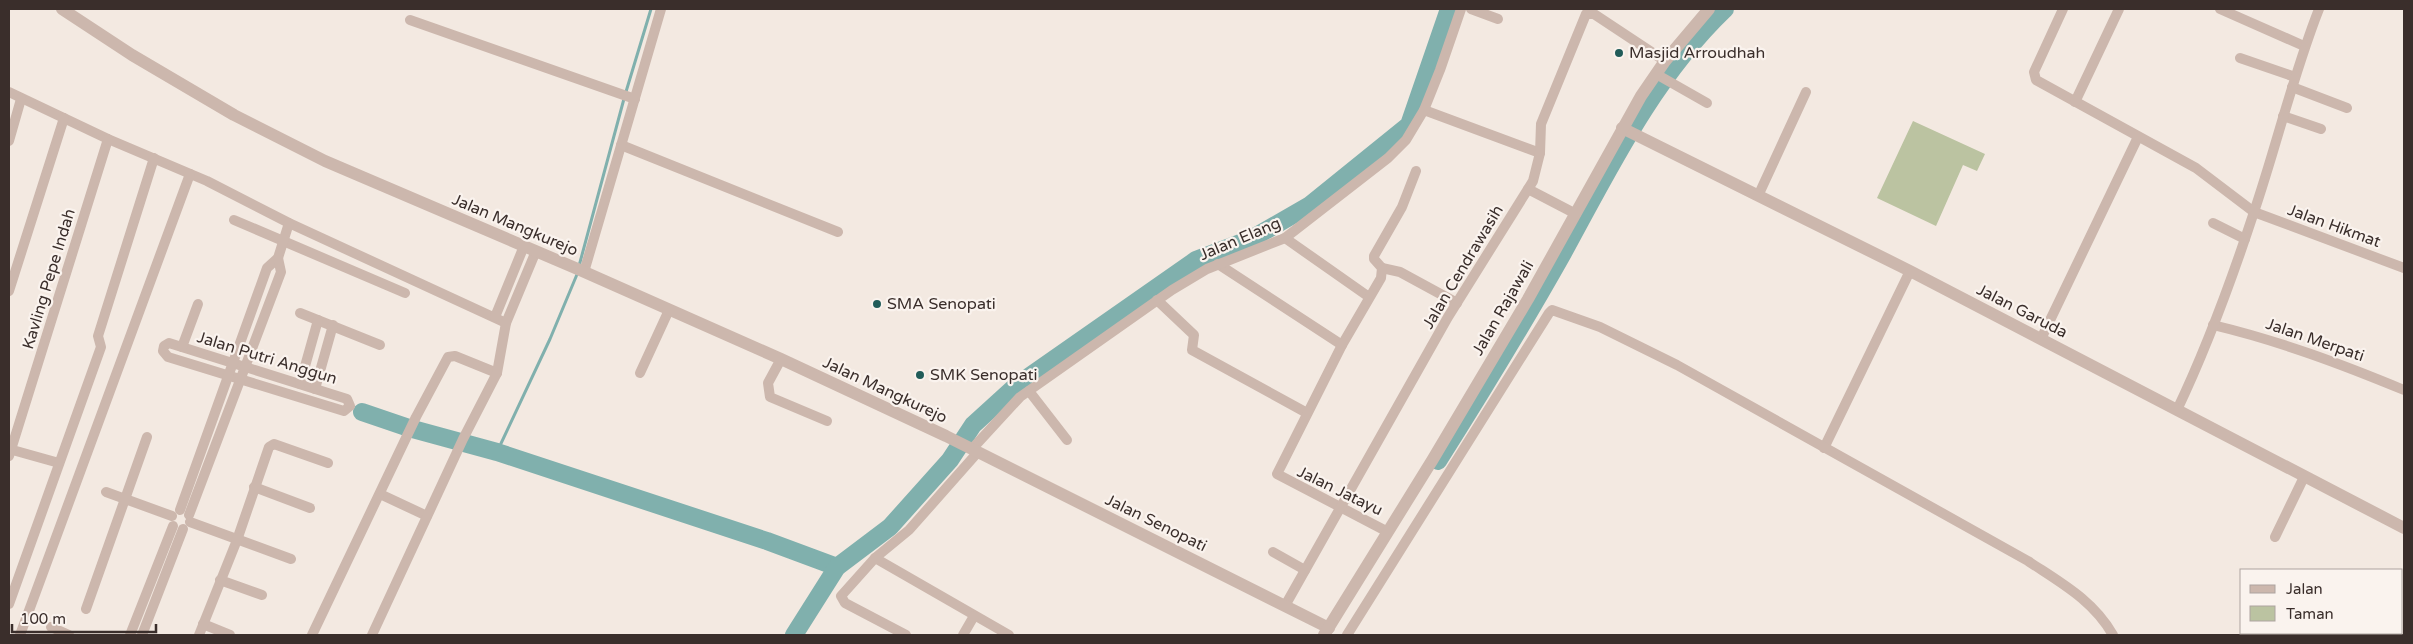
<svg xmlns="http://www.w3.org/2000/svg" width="2413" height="644" font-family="'Varela Round',sans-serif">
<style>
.green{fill:#bbc3a1}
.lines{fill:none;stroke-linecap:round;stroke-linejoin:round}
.stream{stroke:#80b0ad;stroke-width:3}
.river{stroke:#80b0ad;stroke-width:18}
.minor{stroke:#ccb7ad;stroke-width:10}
.tertiary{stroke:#ccb7ad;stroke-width:12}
.poi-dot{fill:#215c59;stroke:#faf3ee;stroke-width:2}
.labels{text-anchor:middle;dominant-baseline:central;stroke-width:4.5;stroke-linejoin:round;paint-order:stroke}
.poi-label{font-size:16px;fill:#3a2e2b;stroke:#faf3ee;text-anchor:start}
.street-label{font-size:16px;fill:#3a2e2b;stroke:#faf3ee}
</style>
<rect width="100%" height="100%" fill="#f3e9e1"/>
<!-- green -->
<path class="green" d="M 1913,121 L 1985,154 L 1977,171 L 1963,165 L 1936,226 L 1877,198 Z"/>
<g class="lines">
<!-- stream -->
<g class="stream">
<path d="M 579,266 L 625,95 L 651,9"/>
<path d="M 497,452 L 550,339 L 578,272"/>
</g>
<!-- river -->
<g class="river">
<path d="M 362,412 L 409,428 L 497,452 L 767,541 L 837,567"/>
<path d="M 1438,461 C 1481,393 1523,324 1563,253 C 1610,167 1653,78 1725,9"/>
<path d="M 794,635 L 837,567 L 890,527 L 950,460 L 973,425 L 1017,385 L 1196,260 L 1251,239 L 1310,205 L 1409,125 L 1449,9"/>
</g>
<!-- minor -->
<g class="minor">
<path d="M 1471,9 L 1498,19"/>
<path d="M 2063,9 L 2034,72 L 2036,80 L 2196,168 L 2254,212 L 2404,268"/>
<path d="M 2220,9 L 2304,46"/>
<path d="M 410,20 L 635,99"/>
<path d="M 2240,58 L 2295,77"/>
<path d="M 1656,74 L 1707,103"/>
<path d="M 2292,87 L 2347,108"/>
<path d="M 9,92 L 108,139 L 207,181 L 289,223 L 506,323"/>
<path d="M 2075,102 L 2119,9"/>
<path d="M 1424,110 L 1540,153"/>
<path d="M 2283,116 L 2321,129"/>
<path d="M 9,141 L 21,99"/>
<path d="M 621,145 L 838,232"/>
<path d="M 1528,189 L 1576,214"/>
<path d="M 1758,196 L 1806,92"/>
<path d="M 234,220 L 405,293"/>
<path d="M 2213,223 L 2245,239"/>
<path d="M 1285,238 L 1369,297"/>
<path d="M 1218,264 L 1342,345"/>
<path d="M 1382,268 L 1400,272 L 1457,303"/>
<path d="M 584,272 L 661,9"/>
<path d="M 9,291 L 64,118"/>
<path d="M 1157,300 L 1194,335 L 1192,350 L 1307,413"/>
<path d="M 300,313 L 380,345"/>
<path d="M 495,317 L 524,246"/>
<path d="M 2213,325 C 2280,341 2341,364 2404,390"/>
<path d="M 2041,339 L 2138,137"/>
<path d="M 169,343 L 347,399 L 350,406 L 344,411 L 168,357 L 163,351 L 164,346 Z"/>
<path d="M 182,347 L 198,304"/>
<path d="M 781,359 L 768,383 L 770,397 L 827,421"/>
<path d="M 640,373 L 669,310"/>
<path d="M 300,384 L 318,320"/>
<path d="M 315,389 L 333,325"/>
<path d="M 1029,391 L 1067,440"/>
<path d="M 2177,410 C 2207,347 2232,279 2254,212 C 2277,144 2293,75 2319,9"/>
<path d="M 1824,448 L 1910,271"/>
<path d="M 9,449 L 59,463"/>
<path d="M 972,449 L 1020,397 L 1172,290 L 1207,269 L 1285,238 L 1388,158 L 1406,140 L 1424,110 L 1440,70 L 1461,9"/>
<path d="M 9,456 L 108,139"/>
<path d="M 254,487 L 310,508"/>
<path d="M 106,492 L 172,516"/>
<path d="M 380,494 L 427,516"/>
<path d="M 180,510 L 267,268 L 278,258 L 289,223"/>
<path d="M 189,515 L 281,272 L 278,258"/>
<path d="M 190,522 L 291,559"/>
<path d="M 1388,532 L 1277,474 L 1342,345 L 1381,278 L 1382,268 L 1374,259 L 1374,256 L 1402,207 L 1416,171"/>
<path d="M 2275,537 L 2304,477"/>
<path d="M 1273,552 L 1305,570"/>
<path d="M 875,558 L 1009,635"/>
<path d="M 220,580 L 262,595"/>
<path d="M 9,604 L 101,347 L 98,336 L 154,158"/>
<path d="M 1286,604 L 1448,317 L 1533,181 L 1540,153 L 1541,124 L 1586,14 L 1594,14 L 1665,61"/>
<path d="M 86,609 L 147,437"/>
<path d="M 203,624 L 230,635"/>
<path d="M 51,627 L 69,635"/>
<path d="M 20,635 L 190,174"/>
<path d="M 130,635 L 173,526"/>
<path d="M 142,635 L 183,529"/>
<path d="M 199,635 L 237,540 L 269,447 L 274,444 L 328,463"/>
<path d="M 312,635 L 416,417 L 448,357 L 455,356 L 497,373"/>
<path d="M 372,635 L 463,439 L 497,373 L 506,323 L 536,251"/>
<path d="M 906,635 L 845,603 L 841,596 L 875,558 L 909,530 L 978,452"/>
<path d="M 963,635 L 974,616"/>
<path d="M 1347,635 L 1549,313 L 1552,310 L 1600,327 L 1677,365 L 2028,561 C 2061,583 2093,600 2113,635"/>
</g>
<!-- tertiary -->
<g class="tertiary">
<path d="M 62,9 L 132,55 L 234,115 L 325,161 L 580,270 L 781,359 L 946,436 L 1329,628"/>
<path d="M 1622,128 L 1910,271 L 2404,528"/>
<path d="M 1324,635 L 1433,459 L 1528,299 L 1641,96 L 1665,61 L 1709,9"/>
</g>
</g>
<!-- markers -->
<g class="poi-dot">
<circle cx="1619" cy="53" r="5"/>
<circle cx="877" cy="304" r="5"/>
<circle cx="920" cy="375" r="5"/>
</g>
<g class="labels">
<!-- poi labels -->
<g class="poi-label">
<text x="1629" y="53">Masjid Arroudhah</text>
<text x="887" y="304">SMA Senopati</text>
<text x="930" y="375">SMK Senopati</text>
</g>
<!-- street labels -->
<g class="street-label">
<text transform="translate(515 225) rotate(23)">Jalan Mangkurejo</text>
<text transform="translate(2334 226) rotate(20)">Jalan Hikmat</text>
<text transform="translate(1240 239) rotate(-23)">Jalan Elang</text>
<text transform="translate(1463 267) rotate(-59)">Jalan Cendrawasih</text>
<text transform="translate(49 279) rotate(-73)">Kavling Pepe Indah</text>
<text transform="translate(1503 308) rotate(-60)">Jalan Rajawali</text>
<text transform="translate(2022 311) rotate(27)">Jalan Garuda</text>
<text transform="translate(2315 340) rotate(19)">Jalan Merpati</text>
<text transform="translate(267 358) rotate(17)">Jalan Putri Anggun</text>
<text transform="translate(885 390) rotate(25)">Jalan Mangkurejo</text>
<text transform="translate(1340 491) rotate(26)">Jalan Jatayu</text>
<text transform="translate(1156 523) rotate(26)">Jalan Senopati</text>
</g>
</g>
<!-- border -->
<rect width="2413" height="644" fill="none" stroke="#3a2e2b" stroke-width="20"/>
<!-- legend -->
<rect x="2240" y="569" width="162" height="65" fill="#faf3ee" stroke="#ada4a0"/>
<rect x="2250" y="585" width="25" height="8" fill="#ccb7ad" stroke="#ada4a0"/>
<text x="2286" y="594" font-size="15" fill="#3a2e2b">Jalan</text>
<rect x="2250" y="606" width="25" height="15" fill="#bbc3a1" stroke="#ada4a0"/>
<text x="2286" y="619" font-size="15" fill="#3a2e2b">Taman</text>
<!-- scale -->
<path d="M12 624v8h144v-8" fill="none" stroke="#3a2e2b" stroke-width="2.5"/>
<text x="20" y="624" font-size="15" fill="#3a2e2b" stroke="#faf3ee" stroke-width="4" paint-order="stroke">100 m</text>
</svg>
